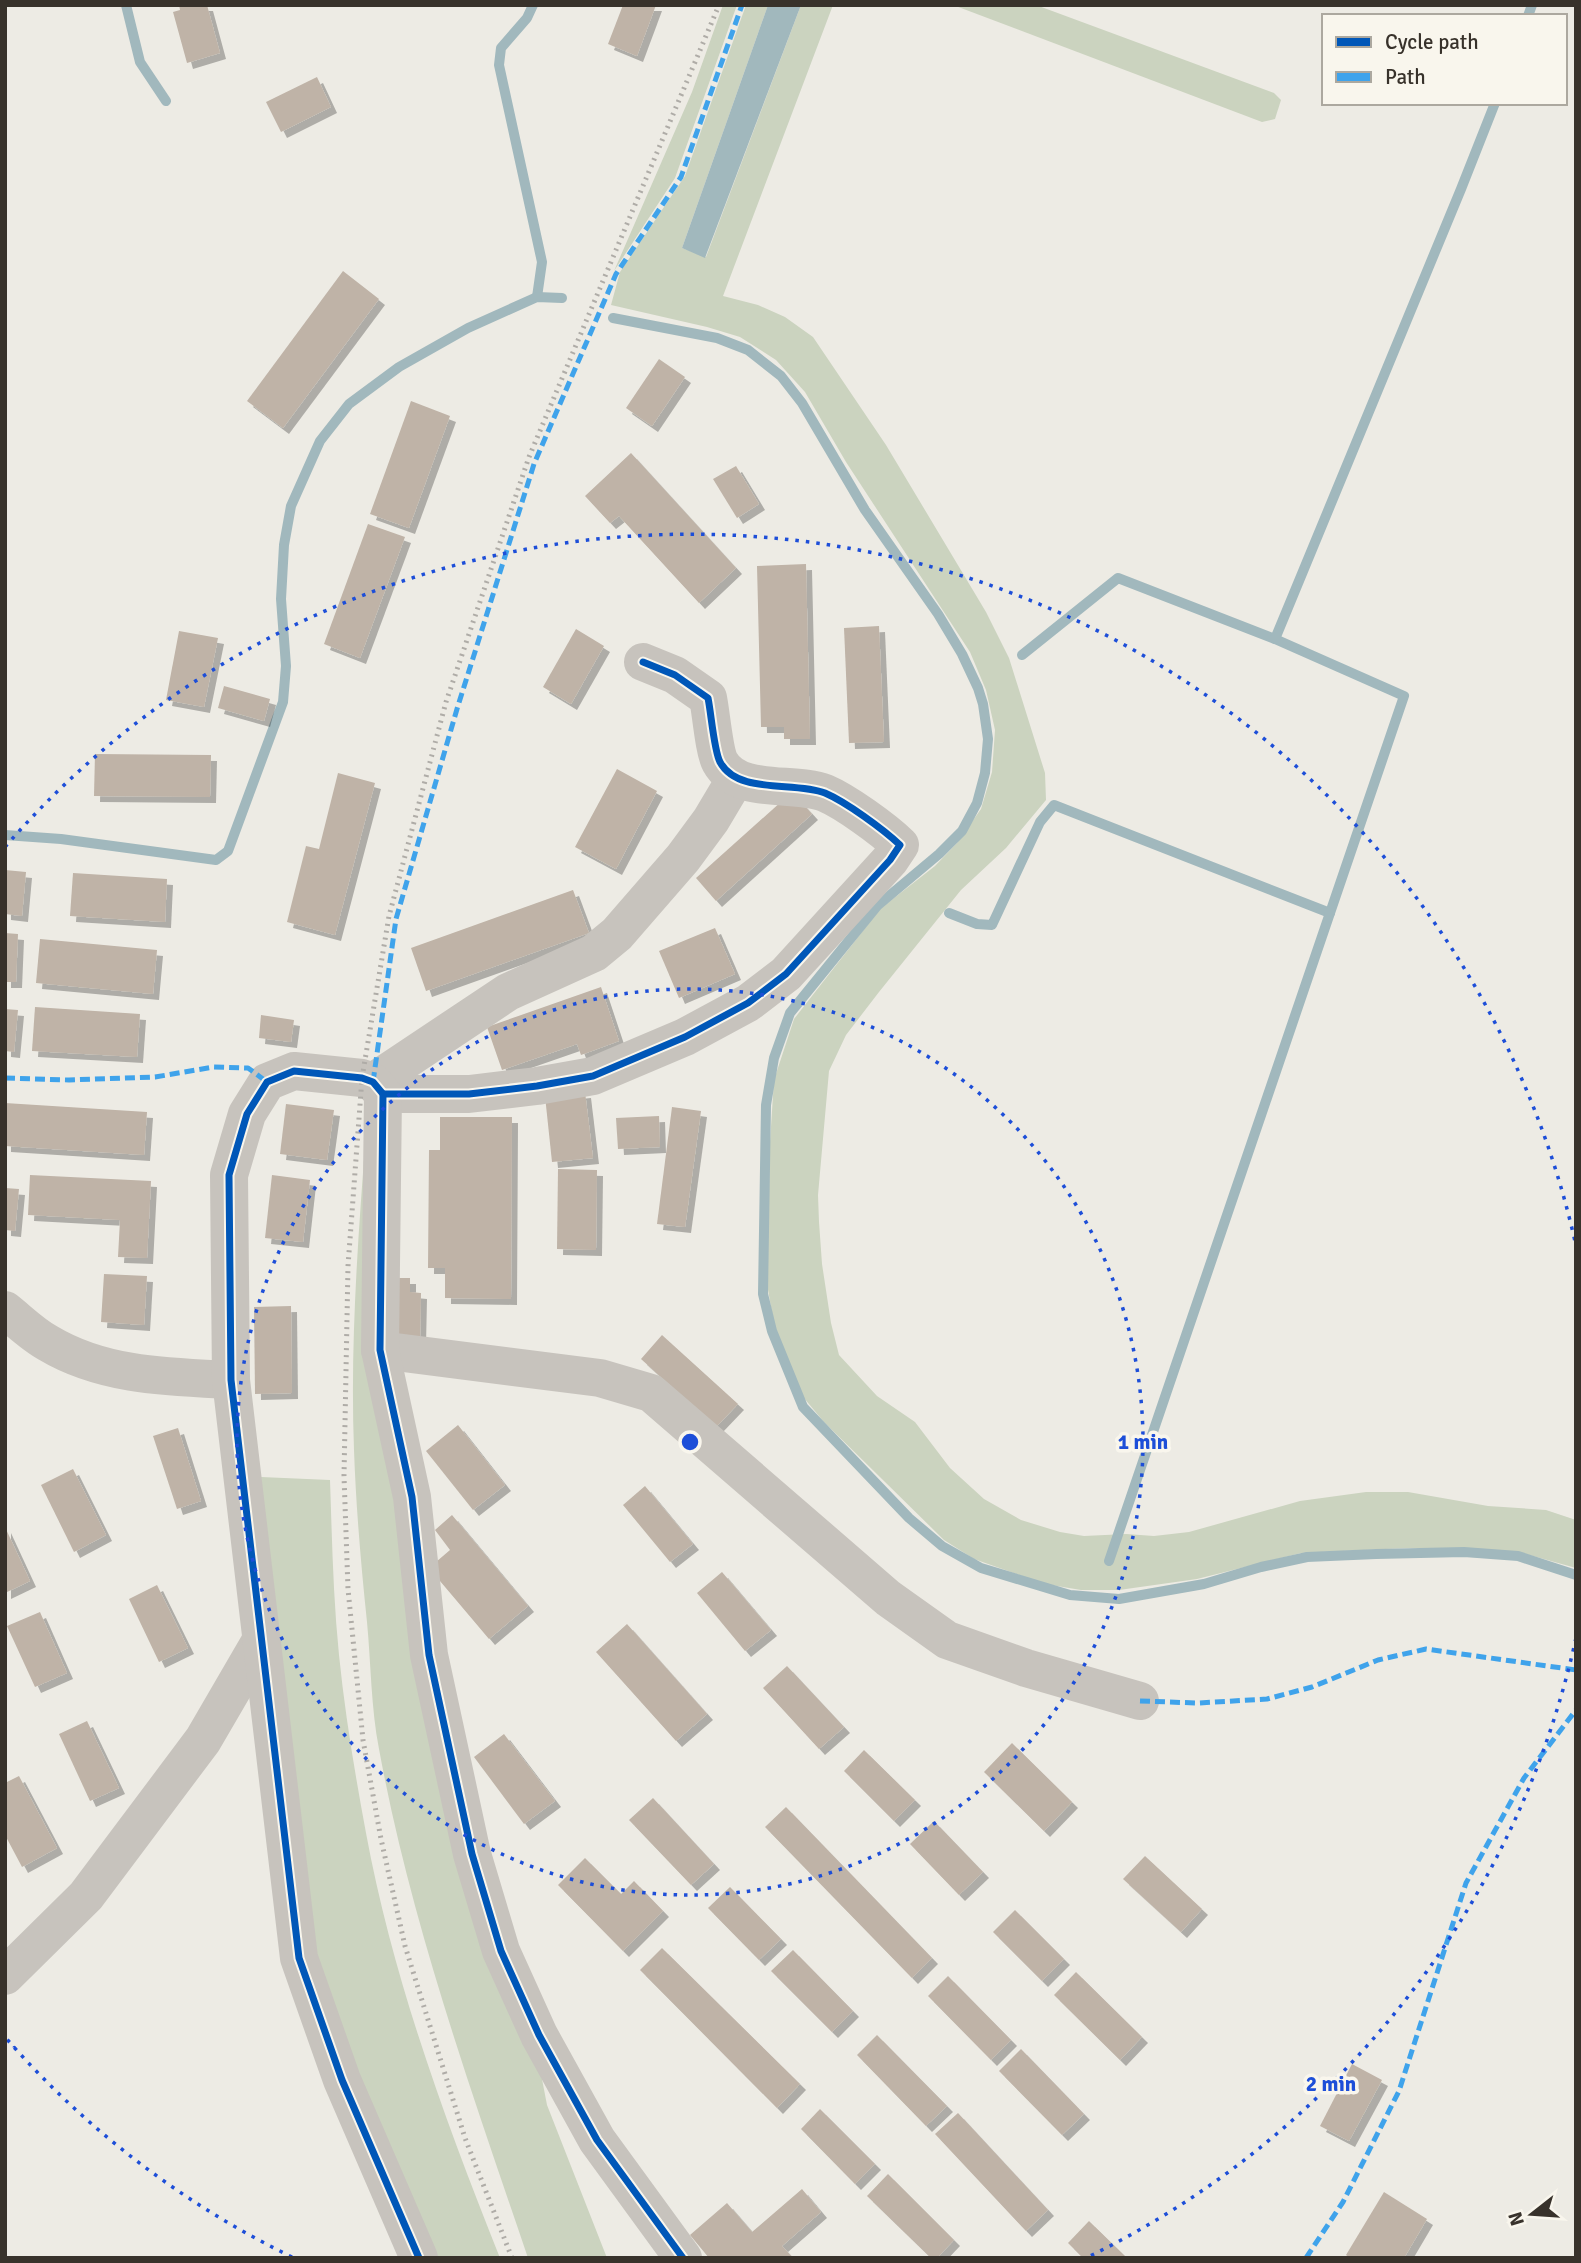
<svg xmlns="http://www.w3.org/2000/svg" width="1581" height="2263" font-family="Signika,sans-serif">
<style>
.green{fill:#cbd3bf}
.water{fill:#a1b8bd}
.lines{fill:none;stroke-linecap:round;stroke-linejoin:round}
.stream{stroke:#a1b8bd;stroke-width:10}
.building{fill:#bfb3a7;filter:url(#shadow)}
.minor{stroke:#c7c3bd;stroke-width:38}
.rail{stroke:#afaca7;stroke-width:5;stroke-dasharray:2 5;stroke-linecap:butt}
.quiet{stroke:#3fa3eb;stroke-width:5;stroke-dasharray:10 5;stroke-linecap:butt}
.cycleway-casing{stroke:#f9f6ed;stroke-width:11}
.cycleway{stroke:#0057b8;stroke-width:7}
.ring{fill:none;stroke:#1d4ed8;stroke-width:3.5;stroke-dasharray:3.5 7}
.centre{fill:#1d4ed8;stroke:#f9f6ed;stroke-width:3.5}
.ring-label{font-size:21px;text-anchor:middle;font-weight:bold;fill:#1d4ed8;stroke:#f9f6ed;stroke-width:7;stroke-linejoin:round;paint-order:stroke}
</style>
<defs>
<filter id="shadow"><feDropShadow dx="6" dy="6" stdDeviation="0" flood-color="#0004"/></filter>
</defs>
<rect width="100%" height="100%" fill="#edebe4"/>
<!-- green -->
<g class="green">
<path d="M 723,5 L 737,5 L 675,178 L 614,271 L 692,92 Z"/>
<path d="M 746,5 L 768,5 L 682,248 L 706,257 L 801,5 L 833,5 L 723,296 L 758,305 L 785,317 L 813,337 L 886,445 L 986,612 L 1009,658 L 1045,773 L 1046,800 L 1006,848 L 961,890 L 879,992 L 846,1035 L 829,1071 L 818,1195 L 819,1222 L 822,1264 L 831,1323 L 839,1355 L 877,1396 L 915,1422 L 950,1468 L 984,1499 L 1021,1520 L 1060,1532 L 1084,1536 L 1126,1534 L 1154,1536 L 1189,1532 L 1300,1501 L 1366,1492 L 1408,1492 L 1488,1506 L 1546,1510 L 1576,1520 L 1576,1568 L 1519,1552 L 1464,1548 L 1407,1548 L 1301,1553 L 1197,1579 L 1119,1590 L 1081,1590 L 1045,1584 L 974,1559 L 944,1540 L 824,1422 L 799,1392 L 775,1330 L 767,1284 L 770,1142 L 774,1080 L 794,1019 L 880,909 L 935,866 L 957,843 L 981,809 L 992,772 L 995,730 L 986,690 L 970,652 L 846,462 L 805,392 L 776,360 L 740,337 L 707,327 L 611,305 L 620,272 L 685,176 Z"/>
<path d="M 953,5 L 1036,5 L 1274,93 L 1281,100 L 1275,119 L 1262,122 Z"/>
<path d="M 366,1133 L 377,1383 L 535,2043 L 547,2105 L 607,2258 L 528,2258 C 471,2090 411,1923 379,1749 C 371,1708 371,1664 367,1622 C 361,1565 356,1507 354,1450 C 350,1344 358,1238 366,1133 Z"/>
<path d="M 261,1477 L 330,1480 C 332,1538 333,1596 339,1655 C 345,1714 355,1774 366,1833 C 393,1979 445,2120 500,2258 L 426,2258 L 306,1956 Z"/>
</g>
<!-- water -->
<path class="water" d="M 768,5 L 801,5 L 705,258 L 682,248 Z"/>
<g class="lines">
<!-- stream -->
<g class="stream">
<path d="M 126,5 L 140,62 L 166,101"/>
<path d="M 533,5 L 527,18 L 501,48 L 499,65 L 542,262 L 537,297"/>
<path d="M 1528,16 L 1532,5"/>
<path d="M 613,318 L 717,338 L 748,350 L 781,376 L 802,403 L 865,510 L 938,614 L 962,654 L 978,688 L 983,704 L 988,739 L 985,773 L 977,803 L 962,831 L 939,854 L 877,906 L 790,1013 L 774,1058 L 766,1105 L 763,1294 L 772,1331 L 803,1407 L 909,1518 L 942,1546 L 981,1568 L 1070,1595 L 1119,1599 L 1204,1584 L 1261,1567 L 1307,1557 L 1376,1554 L 1464,1552 L 1518,1556 L 1576,1575"/>
<path d="M 1022,655 L 1118,578 L 1275,639"/>
<path d="M 5,835 L 61,839 L 216,860 L 228,851 L 283,702 L 286,666 L 281,599 L 284,545 L 291,506 L 320,441 L 349,404 L 399,367 L 468,328 L 537,297 L 562,298"/>
<path d="M 949,913 L 977,924 L 992,925 L 1040,822 L 1054,805 L 1330,913"/>
<path d="M 1109,1561 L 1404,696 L 1275,639 L 1461,189 L 1495,103"/>
</g>
</g>
<!-- building -->
<g class="building">
<path d="M 179,5 L 207,5 L 220,53 L 187,63 L 173,12 L 180,10 Z"/>
<path d="M 623,5 L 656,5 L 637,56 L 608,44 Z"/>
<path d="M 317,77 L 331,107 L 281,132 L 266,102 Z"/>
<path d="M 343,271 L 379,299 L 283,428 L 247,401 Z"/>
<path d="M 659,359 L 685,377 L 652,426 L 626,408 Z"/>
<path d="M 411,401 L 450,416 L 409,528 L 370,514 Z"/>
<path d="M 631,453 L 736,568 L 699,603 L 619,516 L 610,523 L 585,496 Z"/>
<path d="M 736,466 L 759,504 L 737,518 L 713,479 Z"/>
<path d="M 368,524 L 405,537 L 360,658 L 324,644 Z"/>
<path d="M 806,564 L 810,739 L 784,739 L 784,727 L 761,727 L 757,566 Z"/>
<path d="M 879,626 L 884,742 L 849,743 L 844,628 Z"/>
<path d="M 576,629 L 604,646 L 571,704 L 543,687 Z"/>
<path d="M 179,631 L 218,638 L 204,707 L 166,700 Z"/>
<path d="M 224,686 L 270,699 L 264,721 L 218,708 Z"/>
<path d="M 95,754 L 211,755 L 210,797 L 94,796 Z"/>
<path d="M 617,769 L 657,791 L 616,869 L 575,847 Z"/>
<path d="M 338,773 L 375,783 L 335,935 L 287,922 L 306,846 L 319,849 Z"/>
<path d="M 792,792 L 812,814 L 716,901 L 696,878 Z"/>
<path d="M 5,870 L 26,872 L 22,916 L 5,914 Z"/>
<path d="M 73,873 L 167,879 L 165,922 L 70,916 Z"/>
<path d="M 573,890 L 589,933 L 426,991 L 411,948 Z"/>
<path d="M 715,928 L 735,974 L 679,998 L 659,951 Z"/>
<path d="M 5,933 L 18,934 L 16,982 L 5,982 Z"/>
<path d="M 40,939 L 157,950 L 153,994 L 36,983 Z"/>
<path d="M 601,987 L 619,1041 L 581,1055 L 577,1044 L 502,1070 L 487,1027 Z"/>
<path d="M 35,1007 L 140,1014 L 137,1057 L 32,1051 Z"/>
<path d="M 5,1009 L 18,1010 L 14,1052 L 5,1051 Z"/>
<path d="M 261,1015 L 294,1020 L 291,1042 L 259,1038 Z"/>
<path d="M 585,1092 L 593,1158 L 552,1162 L 545,1096 Z"/>
<path d="M 5,1103 L 147,1112 L 144,1155 L 5,1146 Z"/>
<path d="M 286,1104 L 334,1110 L 327,1160 L 280,1154 Z"/>
<path d="M 672,1107 L 701,1111 L 685,1227 L 657,1224 Z"/>
<path d="M 659,1116 L 660,1147 L 618,1149 L 616,1118 Z"/>
<path d="M 440,1117 L 512,1117 L 511,1299 L 445,1298 L 445,1268 L 428,1268 L 429,1150 L 440,1150 Z"/>
<path d="M 558,1169 L 597,1170 L 596,1250 L 557,1249 Z"/>
<path d="M 30,1175 L 151,1181 L 147,1258 L 118,1257 L 120,1220 L 28,1215 Z"/>
<path d="M 272,1175 L 310,1180 L 303,1242 L 265,1238 Z"/>
<path d="M 5,1188 L 19,1189 L 15,1231 L 5,1230 Z"/>
<path d="M 104,1274 L 147,1276 L 144,1325 L 101,1322 Z"/>
<path d="M 392,1278 L 410,1278 L 410,1292 L 421,1293 L 420,1339 L 391,1339 Z"/>
<path d="M 291,1306 L 292,1393 L 255,1394 L 254,1307 Z"/>
<path d="M 662,1335 L 738,1404 L 716,1427 L 641,1359 Z"/>
<path d="M 458,1425 L 505,1485 L 473,1510 L 426,1451 Z"/>
<path d="M 178,1428 L 201,1501 L 177,1509 L 153,1436 Z"/>
<path d="M 73,1469 L 106,1535 L 74,1552 L 41,1485 Z"/>
<path d="M 645,1486 L 693,1544 L 670,1562 L 623,1505 Z"/>
<path d="M 452,1515 L 528,1606 L 489,1639 L 429,1568 L 450,1550 L 435,1530 Z"/>
<path d="M 5,1527 L 30,1581 L 5,1593 Z"/>
<path d="M 722,1572 L 771,1630 L 745,1651 L 697,1593 Z"/>
<path d="M 157,1585 L 188,1648 L 159,1662 L 129,1599 Z"/>
<path d="M 40,1612 L 67,1673 L 35,1687 L 7,1626 Z"/>
<path d="M 627,1624 L 707,1714 L 676,1741 L 596,1652 Z"/>
<path d="M 787,1666 L 844,1727 L 819,1749 L 763,1688 Z"/>
<path d="M 87,1721 L 119,1788 L 90,1801 L 59,1734 Z"/>
<path d="M 504,1734 L 555,1801 L 524,1824 L 474,1757 Z"/>
<path d="M 1012,1743 L 1072,1802 L 1044,1831 L 984,1772 Z"/>
<path d="M 864,1750 L 915,1800 L 894,1821 L 844,1771 Z"/>
<path d="M 19,1776 L 57,1848 L 22,1867 L 5,1835 L 5,1783 Z"/>
<path d="M 653,1798 L 714,1864 L 691,1885 L 629,1820 Z"/>
<path d="M 786,1807 L 932,1958 L 912,1978 L 765,1827 Z"/>
<path d="M 934,1821 L 983,1872 L 959,1895 L 910,1844 Z"/>
<path d="M 1145,1856 L 1202,1909 L 1181,1932 L 1123,1879 Z"/>
<path d="M 585,1858 L 621,1894 L 634,1881 L 663,1911 L 623,1951 L 558,1885 Z"/>
<path d="M 730,1887 L 781,1939 L 759,1960 L 708,1908 Z"/>
<path d="M 1015,1910 L 1064,1959 L 1042,1981 L 993,1932 Z"/>
<path d="M 662,1948 L 800,2084 L 777,2108 L 640,1970 Z"/>
<path d="M 793,1950 L 853,2011 L 832,2032 L 771,1971 Z"/>
<path d="M 1076,1972 L 1142,2037 L 1120,2060 L 1054,1995 Z"/>
<path d="M 948,1976 L 1011,2040 L 991,2060 L 928,1996 Z"/>
<path d="M 877,2035 L 947,2106 L 926,2126 L 857,2055 Z"/>
<path d="M 1021,2049 L 1084,2114 L 1062,2135 L 999,2071 Z"/>
<path d="M 1352,2064 L 1382,2080 L 1349,2141 L 1320,2126 Z"/>
<path d="M 820,2109 L 875,2164 L 855,2184 L 801,2129 Z"/>
<path d="M 958,2113 L 1048,2210 L 1026,2231 L 935,2134 Z"/>
<path d="M 888,2174 L 954,2240 L 937,2258 L 931,2258 L 867,2196 Z"/>
<path d="M 802,2189 L 821,2212 L 782,2246 L 793,2258 L 709,2258 L 690,2235 L 727,2203 L 752,2232 Z"/>
<path d="M 1384,2192 L 1427,2219 L 1404,2258 L 1350,2258 L 1346,2255 Z"/>
<path d="M 1089,2221 L 1127,2258 L 1083,2258 L 1068,2243 Z"/>
</g>
<g class="lines">
<!-- minor -->
<g class="minor">
<path d="M 373,1082 L 508,992 L 594,953 L 617,934 L 683,858 L 711,820 L 736,778"/>
<path d="M 383,1094 L 469,1094 L 537,1086 L 593,1076 L 685,1037 L 748,1003 L 786,974 L 890,860 L 900,845 C 883,829 846,802 825,793 C 794,781 738,795 720,762 C 714,751 711,712 708,698 L 675,675 L 643,662"/>
<path d="M 5,1310 C 19,1321 33,1335 48,1343 C 103,1376 168,1377 231,1380"/>
<path d="M 380,1350 L 600,1378 L 651,1393 L 888,1598 L 947,1640 L 1026,1668 L 1140,1701"/>
<path d="M 5,1976 L 86,1896 L 203,1740 L 260,1642"/>
<path d="M 419,2258 L 342,2080 L 299,1958 L 231,1380 L 229,1175 L 247,1114 L 267,1082 L 294,1071 L 362,1078 L 373,1082 L 383,1094 L 380,1350 L 412,1497 L 429,1655 L 472,1854 L 501,1951 L 539,2035 L 597,2140 L 683,2258"/>
</g>
<!-- rail -->
<path class="rail" d="M 512,2258 L 465,2138 L 405,1946 L 381,1839 L 363,1740 L 348,1589 L 344,1476 L 348,1266 L 362,1078 L 389,916 L 446,702 L 529,457 L 719,5"/>
<!-- quiet -->
<g class="quiet">
<path d="M 5,1078 L 69,1080 L 155,1077 L 214,1067 L 248,1068 L 267,1082"/>
<path d="M 373,1082 L 396,919 L 457,709 L 534,464 L 616,274 L 681,177 L 742,5"/>
<path d="M 1140,1701 L 1198,1703 L 1267,1699 L 1312,1687 L 1378,1660 L 1426,1649 L 1576,1670"/>
<path d="M 1306,2258 L 1343,2202 L 1399,2091 L 1466,1883 L 1524,1778 L 1576,1710"/>
</g>
<defs>
<g id="cycleway">
<path d="M 383,1094 L 469,1094 L 537,1086 L 593,1076 L 685,1037 L 748,1003 L 786,974 L 890,860 L 900,845 C 883,829 846,802 825,793 C 794,781 738,795 720,762 C 714,751 711,712 708,698 L 675,675 L 643,662"/>
<path d="M 419,2258 L 342,2080 L 299,1958 L 231,1380 L 229,1175 L 247,1114 L 267,1082 L 294,1071 L 362,1078 L 373,1082 L 383,1094 L 380,1350 L 412,1497 L 429,1655 L 472,1854 L 501,1951 L 539,2035 L 597,2140 L 683,2258"/>
</g>
</defs>
<!-- cycleway casing -->
<use href="#cycleway" class="cycleway-casing"/>
<!-- cycleway -->
<use href="#cycleway" class="cycleway"/>
</g>
<!-- distance rings -->
<g class="ring">
<circle cx="690" cy="1442" r="453"/>
<path d="M1576 1638A907 907 0 0 1 1088 2257M292 2257A907 907 0 0 1 5 2037M5 847A907 907 0 0 1 1576 1246"/>
</g>
<circle cx="690" cy="1442" r="10" class="centre"/>
<g class="ring-label">
<text x="1143" y="1449">1 min</text>
<text x="1331" y="2091">2 min</text>
</g>
<!-- border -->
<rect width="1581" height="2263" fill="none" stroke="#38322b" stroke-width="14"/>
<!-- legend -->
<rect x="1322" y="14" width="245" height="91" fill="#f9f6ed" stroke="#aca89f" stroke-width="2"/>
<rect x="1336" y="37" width="35" height="10" fill="#0057b8" stroke="#aca89f" stroke-width="2"/>
<text x="1385" y="49" font-size="21" fill="#38322b">Cycle path</text>
<rect x="1336" y="72" width="35" height="10" fill="#3fa3eb" stroke="#aca89f" stroke-width="2"/>
<text x="1385" y="84" font-size="21" fill="#38322b">Path</text>
<!-- north arrow -->
<g transform="translate(1532 2214) rotate(253)" stroke="#f9f6ed" stroke-width="5" paint-order="stroke">
<path d="M0-5L12 26L0 18L-12 26Z" fill="#38322b"/>
<text y="-10" font-size="19" font-weight="bold" text-anchor="middle" fill="#38322b">N</text>
</g>
</svg>
